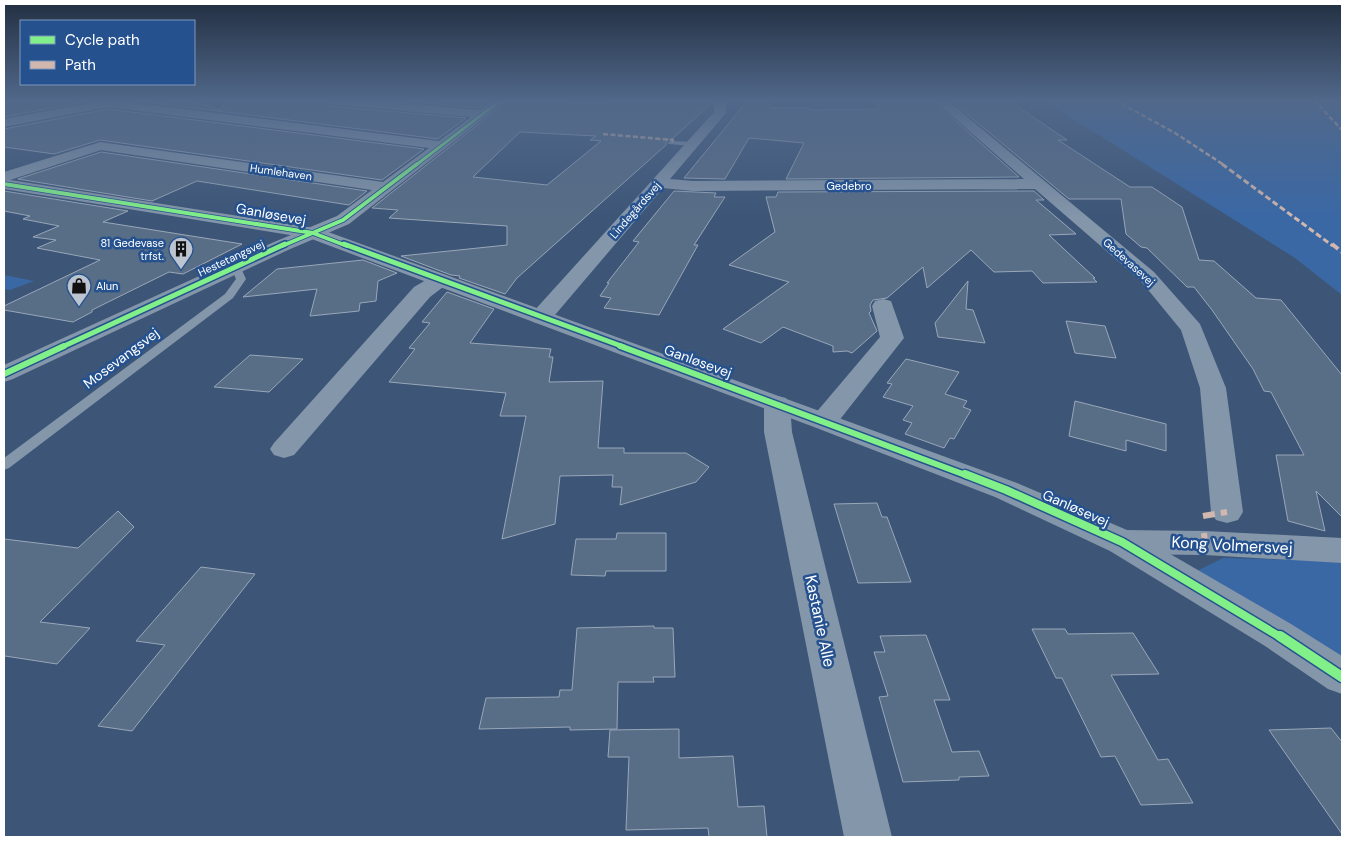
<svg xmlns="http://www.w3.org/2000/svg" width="1346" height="841" font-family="'DM Sans',sans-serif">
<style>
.green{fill:#3a68a5}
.building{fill:#586d86;stroke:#99a7b9;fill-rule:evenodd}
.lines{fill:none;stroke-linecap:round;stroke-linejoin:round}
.service{fill:#8496aa;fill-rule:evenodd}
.minor{fill:#8496aa;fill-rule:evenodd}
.tertiary{fill:#8496aa;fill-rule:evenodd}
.quiet-far3{stroke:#d1b7ad;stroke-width:2.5;stroke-dasharray:5 2.5;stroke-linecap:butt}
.quiet-far2{stroke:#d1b7ad;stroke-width:3;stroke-dasharray:6 3;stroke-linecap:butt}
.quiet-far1{stroke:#d1b7ad;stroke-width:4;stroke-dasharray:8 4;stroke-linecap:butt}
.quiet{stroke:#d1b7ad;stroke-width:6;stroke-dasharray:12 6;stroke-linecap:butt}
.cycleway-far5-casing{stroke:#25528f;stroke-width:4.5}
.cycleway-far4-casing{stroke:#25528f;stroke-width:5.5}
.cycleway-far3-casing{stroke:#25528f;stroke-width:8}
.cycleway-far2-casing{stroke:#25528f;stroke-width:9}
.cycleway-far1-casing{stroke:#25528f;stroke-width:11}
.cycleway-casing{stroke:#25528f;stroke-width:13}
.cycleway-far5{stroke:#82f089;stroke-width:3}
.cycleway-far4{stroke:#82f089;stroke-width:4}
.cycleway-far3{stroke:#82f089;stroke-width:5}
.cycleway-far2{stroke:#82f089;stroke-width:6}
.cycleway-far1{stroke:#82f089;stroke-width:8}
.cycleway{stroke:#82f089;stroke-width:10}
.labels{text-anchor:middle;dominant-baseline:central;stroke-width:5;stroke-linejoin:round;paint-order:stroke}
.far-street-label{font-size:11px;fill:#fff;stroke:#25528f}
.far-poi-label{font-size:11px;fill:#fff;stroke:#25528f;text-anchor:end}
.street-label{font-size:14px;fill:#fff;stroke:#25528f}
.near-street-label{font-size:16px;fill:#fff;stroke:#25528f}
</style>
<rect width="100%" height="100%" fill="#3d5677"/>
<!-- green -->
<g class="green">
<path d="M 1043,100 L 1342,100 L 1342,295 L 1295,258 Z"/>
<path d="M 4,275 L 34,281 L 10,290 L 4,289 Z"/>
<path d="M 1223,558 L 1342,561 L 1342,662 L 1197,571 Z"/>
</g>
<!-- building -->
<g class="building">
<path d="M 4,100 L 94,100 L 4,117 Z"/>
<path d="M 131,100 L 189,100 L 221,110 L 226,100 L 322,100 L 330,106 L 466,118 L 438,139 Z"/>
<path d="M 392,100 L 490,100 L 479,108 Z"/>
<path d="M 509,100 L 607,103 L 609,100 L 712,100 L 712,103 L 672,139 L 666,141 L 666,145 L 517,278 L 505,294 L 459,278 L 460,276 L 451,275 L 401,256 L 507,245 L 507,226 L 389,218 L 398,210 L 372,208 ZM 520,132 L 596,136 L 590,140 L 601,141 L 547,185 L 473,177 Z"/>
<path d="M 748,100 L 772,100 L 770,104 L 771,108 L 809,108 L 810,110 L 880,109 L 872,100 L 932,100 L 1019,177 L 786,179 L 804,143 L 749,138 L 725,179 L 684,178 Z"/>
<path d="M 950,100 L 1008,100 L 1067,140 L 1058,140 L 1130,187 L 1152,187 L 1182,207 L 1199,260 L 1214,261 L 1256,298 L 1281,300 L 1342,375 L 1342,517 L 1316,491 L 1325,531 L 1288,521 L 1276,455 L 1304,455 L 1271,392 L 1264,391 L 1253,369 L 1212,310 L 1194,287 L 1187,287 L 1147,248 L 1141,247 L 1126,234 L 1121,199 L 1069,199 Z"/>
<path d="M 108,109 L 424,149 L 382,180 L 100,140 L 54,154 L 4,147 L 4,129 Z"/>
<path d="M 101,152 L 367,191 L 349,205 L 197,181 L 152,201 L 18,179 Z"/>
<path d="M 4,191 L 128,211 L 103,222 L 242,244 L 183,274 L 169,272 L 92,310 L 92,312 L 73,322 L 4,310 L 4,306 L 100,260 L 37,248 L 56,240 L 33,237 L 59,226 L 23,219 L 30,216 L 4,211 Z"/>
<path d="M 674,191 L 716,193 L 714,197 L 725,197 L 694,245 L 698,245 L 659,315 L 604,308 L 611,298 L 600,296 L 609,283 L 607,283 L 639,242 L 633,241 Z"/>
<path d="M 1034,191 L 1044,200 L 1036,200 L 1076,234 L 1049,235 L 1095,278 L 1093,278 L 1097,282 L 1043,283 L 1032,271 L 994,272 L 971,250 L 927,288 L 923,267 L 887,298 L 873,300 L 870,305 L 871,311 L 869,313 L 877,331 L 852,353 L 847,351 L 833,352 L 833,346 L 783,327 L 761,343 L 723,329 L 789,282 L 729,265 L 775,232 L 766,197 L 776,197 L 778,192 Z"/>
<path d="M 363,260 L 397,273 L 378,281 L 376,301 L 360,303 L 359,311 L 310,316 L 317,289 L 243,297 L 277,269 Z"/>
<path d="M 968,281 L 966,309 L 973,310 L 985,343 L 938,337 L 935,323 Z"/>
<path d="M 447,292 L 494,309 L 470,343 L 551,349 L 549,357 L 553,357 L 549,382 L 603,381 L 598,448 L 624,448 L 624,453 L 686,453 L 709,467 L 696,482 L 620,505 L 622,487 L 612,487 L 613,475 L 560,476 L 555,524 L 502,539 L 526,416 L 500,416 L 506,393 L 389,382 L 415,349 L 409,348 L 430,323 L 422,322 Z"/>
<path d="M 1066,321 L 1105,326 L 1116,358 L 1075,353 Z"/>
<path d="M 250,355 L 303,359 L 269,392 L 214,387 Z"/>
<path d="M 906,359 L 959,372 L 945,394 L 967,401 L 963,407 L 971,410 L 954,439 L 950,438 L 944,448 L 905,434 L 912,423 L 903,420 L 913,406 L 883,397 L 892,384 L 887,383 Z"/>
<path d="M 1075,401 L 1166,424 L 1166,451 L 1126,440 L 1126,451 L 1069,436 Z"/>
<path d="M 877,503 L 882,517 L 887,517 L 911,582 L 858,583 L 834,504 Z"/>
<path d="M 118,511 L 134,527 L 40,622 L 90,628 L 57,664 L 5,656 L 4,658 L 4,539 L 78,548 Z"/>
<path d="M 617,533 L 666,533 L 666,571 L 606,571 L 605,576 L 571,575 L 576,539 L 616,539 Z"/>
<path d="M 201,567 L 255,574 L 132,731 L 98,726 L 165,645 L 136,641 Z"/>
<path d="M 654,626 L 654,628 L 673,628 L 675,677 L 653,677 L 654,682 L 618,682 L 617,729 L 570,730 L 570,727 L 479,729 L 486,698 L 559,697 L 560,690 L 572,690 L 577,628 Z"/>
<path d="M 1032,629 L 1065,629 L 1068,634 L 1133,633 L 1159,674 L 1111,675 L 1158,760 L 1168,759 L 1193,803 L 1141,805 L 1115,756 L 1101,757 L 1062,678 L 1056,678 Z"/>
<path d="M 926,635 L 950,700 L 934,700 L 952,752 L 979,751 L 989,776 L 959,777 L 959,780 L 903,782 L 879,697 L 888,696 L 874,652 L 885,652 L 880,636 Z"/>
<path d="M 1331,728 L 1342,742 L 1342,834 L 1269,730 Z"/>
<path d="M 679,729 L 679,758 L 733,756 L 738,807 L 764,806 L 767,837 L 709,837 L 708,828 L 626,830 L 629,757 L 608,757 L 610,730 Z"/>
</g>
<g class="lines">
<!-- service -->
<g class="service">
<path d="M 671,141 L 693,142 L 697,144 L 693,146 L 669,144 L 667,143 Z"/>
<path d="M 236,265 L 240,266 L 246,279 L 233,298 L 9,468 L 4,470 L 4,458 L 225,294 L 236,279 L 231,268 Z"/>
</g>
<!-- minor -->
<g class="minor">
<path d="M 104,100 L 129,100 L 128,102 L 439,141 L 471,117 L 330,104 L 324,100 L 370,100 L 480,110 L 493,100 L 507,100 L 349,224 L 288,250 L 13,379 L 4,382 L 4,365 L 274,242 L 337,216 L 372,190 L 101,150 L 4,182 L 4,172 L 100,142 L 383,182 L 429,148 L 108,107 L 4,127 L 4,119 Z"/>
<path d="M 714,100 L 726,100 L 726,113 L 670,179 L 693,181 L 1024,179 L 934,100 L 947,100 L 1154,272 L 1200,324 L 1226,388 L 1243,512 L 1238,520 L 1227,523 L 1216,520 L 1211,512 L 1200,388 L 1181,330 L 1140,280 L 1035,189 L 693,191 L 663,188 L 549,322 L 541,324 L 533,322 L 530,317 L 533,312 L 714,112 Z"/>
<path d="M 440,274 L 447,276 L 450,280 L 447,284 L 430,297 L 294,455 L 284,458 L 274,455 L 270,449 L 274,443 L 414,287 L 433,276 Z"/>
<path d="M 883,299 L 891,301 L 904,338 L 834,427 L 824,429 L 814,427 L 810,421 L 814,415 L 880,337 L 872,306 L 875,301 Z"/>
<path d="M 777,396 L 786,398 L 790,404 L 792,432 L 892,837 L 844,837 L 764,432 L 764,404 L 768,398 Z"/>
<path d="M 1122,530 L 1205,531 L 1342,538 L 1342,563 L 1205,555 L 1122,554 L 1110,551 L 1105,542 L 1110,533 Z"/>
</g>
<!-- tertiary -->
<path class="tertiary" d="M 4,179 L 320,229 L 1017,483 L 1134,533 L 1291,624 L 1342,656 L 1342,694 L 1328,689 L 1265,646 L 1110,551 L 995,497 L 814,427 L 309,238 L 4,189 Z"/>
<!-- quiet-far3 -->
<g class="quiet-far3">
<path d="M 1115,100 L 1175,133 L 1224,165"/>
<path d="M 1314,100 L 1342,130"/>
<path d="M 603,134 L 673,140 L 671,143"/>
</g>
<!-- quiet-far2 -->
<path class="quiet-far2" d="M 1222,164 L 1333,246"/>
<!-- quiet-far1 -->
<path class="quiet-far1" d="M 1332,244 L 1342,252"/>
<!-- quiet -->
<g class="quiet">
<path d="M 1203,516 L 1227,512"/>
<path d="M 1204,533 L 1205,543"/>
</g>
<defs>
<path id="cycleway-far5" d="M 416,165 L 501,100"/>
<g id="cycleway-far4">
<path d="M 4,184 L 313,233 L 347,246"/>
<path d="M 282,246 L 343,220 L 417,164"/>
</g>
<g id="cycleway-far3">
<path d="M 344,244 L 624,347"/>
<path d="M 62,347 L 285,244"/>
</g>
<g id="cycleway-far2">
<path d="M 620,346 L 968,476"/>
<path d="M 4,374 L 64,346"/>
</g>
<path id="cycleway-far1" d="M 965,474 L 1006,490 L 1122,542 L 1282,638"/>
<path id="cycleway" d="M 1280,636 L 1342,677"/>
</defs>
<!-- cycleway-far5 casing -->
<use href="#cycleway-far5" class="cycleway-far5-casing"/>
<!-- cycleway-far4 casing -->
<use href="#cycleway-far4" class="cycleway-far4-casing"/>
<!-- cycleway-far3 casing -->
<use href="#cycleway-far3" class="cycleway-far3-casing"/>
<!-- cycleway-far2 casing -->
<use href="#cycleway-far2" class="cycleway-far2-casing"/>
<!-- cycleway-far1 casing -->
<use href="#cycleway-far1" class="cycleway-far1-casing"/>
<!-- cycleway casing -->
<use href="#cycleway" class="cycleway-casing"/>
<!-- cycleway-far5 -->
<use href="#cycleway-far5" class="cycleway-far5"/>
<!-- cycleway-far4 -->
<use href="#cycleway-far4" class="cycleway-far4"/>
<!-- cycleway-far3 -->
<use href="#cycleway-far3" class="cycleway-far3"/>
<!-- cycleway-far2 -->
<use href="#cycleway-far2" class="cycleway-far2"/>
<!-- cycleway-far1 -->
<use href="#cycleway-far1" class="cycleway-far1"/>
<!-- cycleway -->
<use href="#cycleway" class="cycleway"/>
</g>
<!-- sky -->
<linearGradient id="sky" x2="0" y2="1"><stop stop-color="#222f41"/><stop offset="0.46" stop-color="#51688a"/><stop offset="1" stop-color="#51688a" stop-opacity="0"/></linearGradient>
<rect width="1346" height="218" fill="url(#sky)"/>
<!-- icons -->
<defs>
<symbol id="building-pin" viewBox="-11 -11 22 30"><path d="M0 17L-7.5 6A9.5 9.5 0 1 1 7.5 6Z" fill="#bbc4cf" stroke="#25528f"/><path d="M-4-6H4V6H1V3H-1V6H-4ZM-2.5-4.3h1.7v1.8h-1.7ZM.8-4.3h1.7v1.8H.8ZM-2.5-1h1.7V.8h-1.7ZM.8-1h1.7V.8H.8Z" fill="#111"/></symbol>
<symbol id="shop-pin" viewBox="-11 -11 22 30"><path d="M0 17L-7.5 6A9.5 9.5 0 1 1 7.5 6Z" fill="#bbc4cf" stroke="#25528f"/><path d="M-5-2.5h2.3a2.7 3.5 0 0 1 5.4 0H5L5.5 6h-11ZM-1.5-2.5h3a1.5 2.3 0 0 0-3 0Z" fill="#111"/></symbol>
</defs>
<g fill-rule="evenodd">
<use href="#building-pin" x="167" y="235" width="28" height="38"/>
<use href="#shop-pin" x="65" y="272" width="28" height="38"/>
</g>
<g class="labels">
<!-- far-street labels -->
<g class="far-street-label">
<text transform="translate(281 172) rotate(8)">Humlehaven</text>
<text x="849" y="186">Gedebro</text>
<text transform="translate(635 210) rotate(-49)">Lindegårdsvej</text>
<text transform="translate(231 258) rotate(-25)">Hestetangsvej</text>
<text transform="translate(1129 262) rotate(42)">Gedevasevej</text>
</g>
<!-- far-poi labels -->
<g class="far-poi-label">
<text x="164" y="243">81 Gedevase<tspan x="164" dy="13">trfst.</tspan></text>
<text x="96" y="286" text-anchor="start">Alun</text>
</g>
<!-- street labels -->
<g class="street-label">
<text transform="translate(271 214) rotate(10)">Ganløsevej</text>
<text transform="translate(121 358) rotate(-37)">Mosevangsvej</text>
<text transform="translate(698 361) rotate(20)">Ganløsevej</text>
<text transform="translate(1076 508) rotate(24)">Ganløsevej</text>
</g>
<!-- near-street labels -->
<g class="near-street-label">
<text transform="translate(1232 545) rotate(3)">Kong Volmersvej</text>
<text transform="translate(820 621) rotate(78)">Kastanie Alle</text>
</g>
</g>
<!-- border -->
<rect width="1346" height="841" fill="none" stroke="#ffffff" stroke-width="10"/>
<!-- legend -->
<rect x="20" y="20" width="175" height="65" fill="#25528f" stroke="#7c97bc"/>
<rect x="30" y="36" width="25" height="8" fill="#82f089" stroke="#7c97bc"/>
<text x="65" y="45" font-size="15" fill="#ffffff">Cycle path</text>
<rect x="30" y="61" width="25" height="8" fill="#d1b7ad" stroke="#7c97bc"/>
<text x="65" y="70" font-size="15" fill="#ffffff">Path</text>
</svg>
